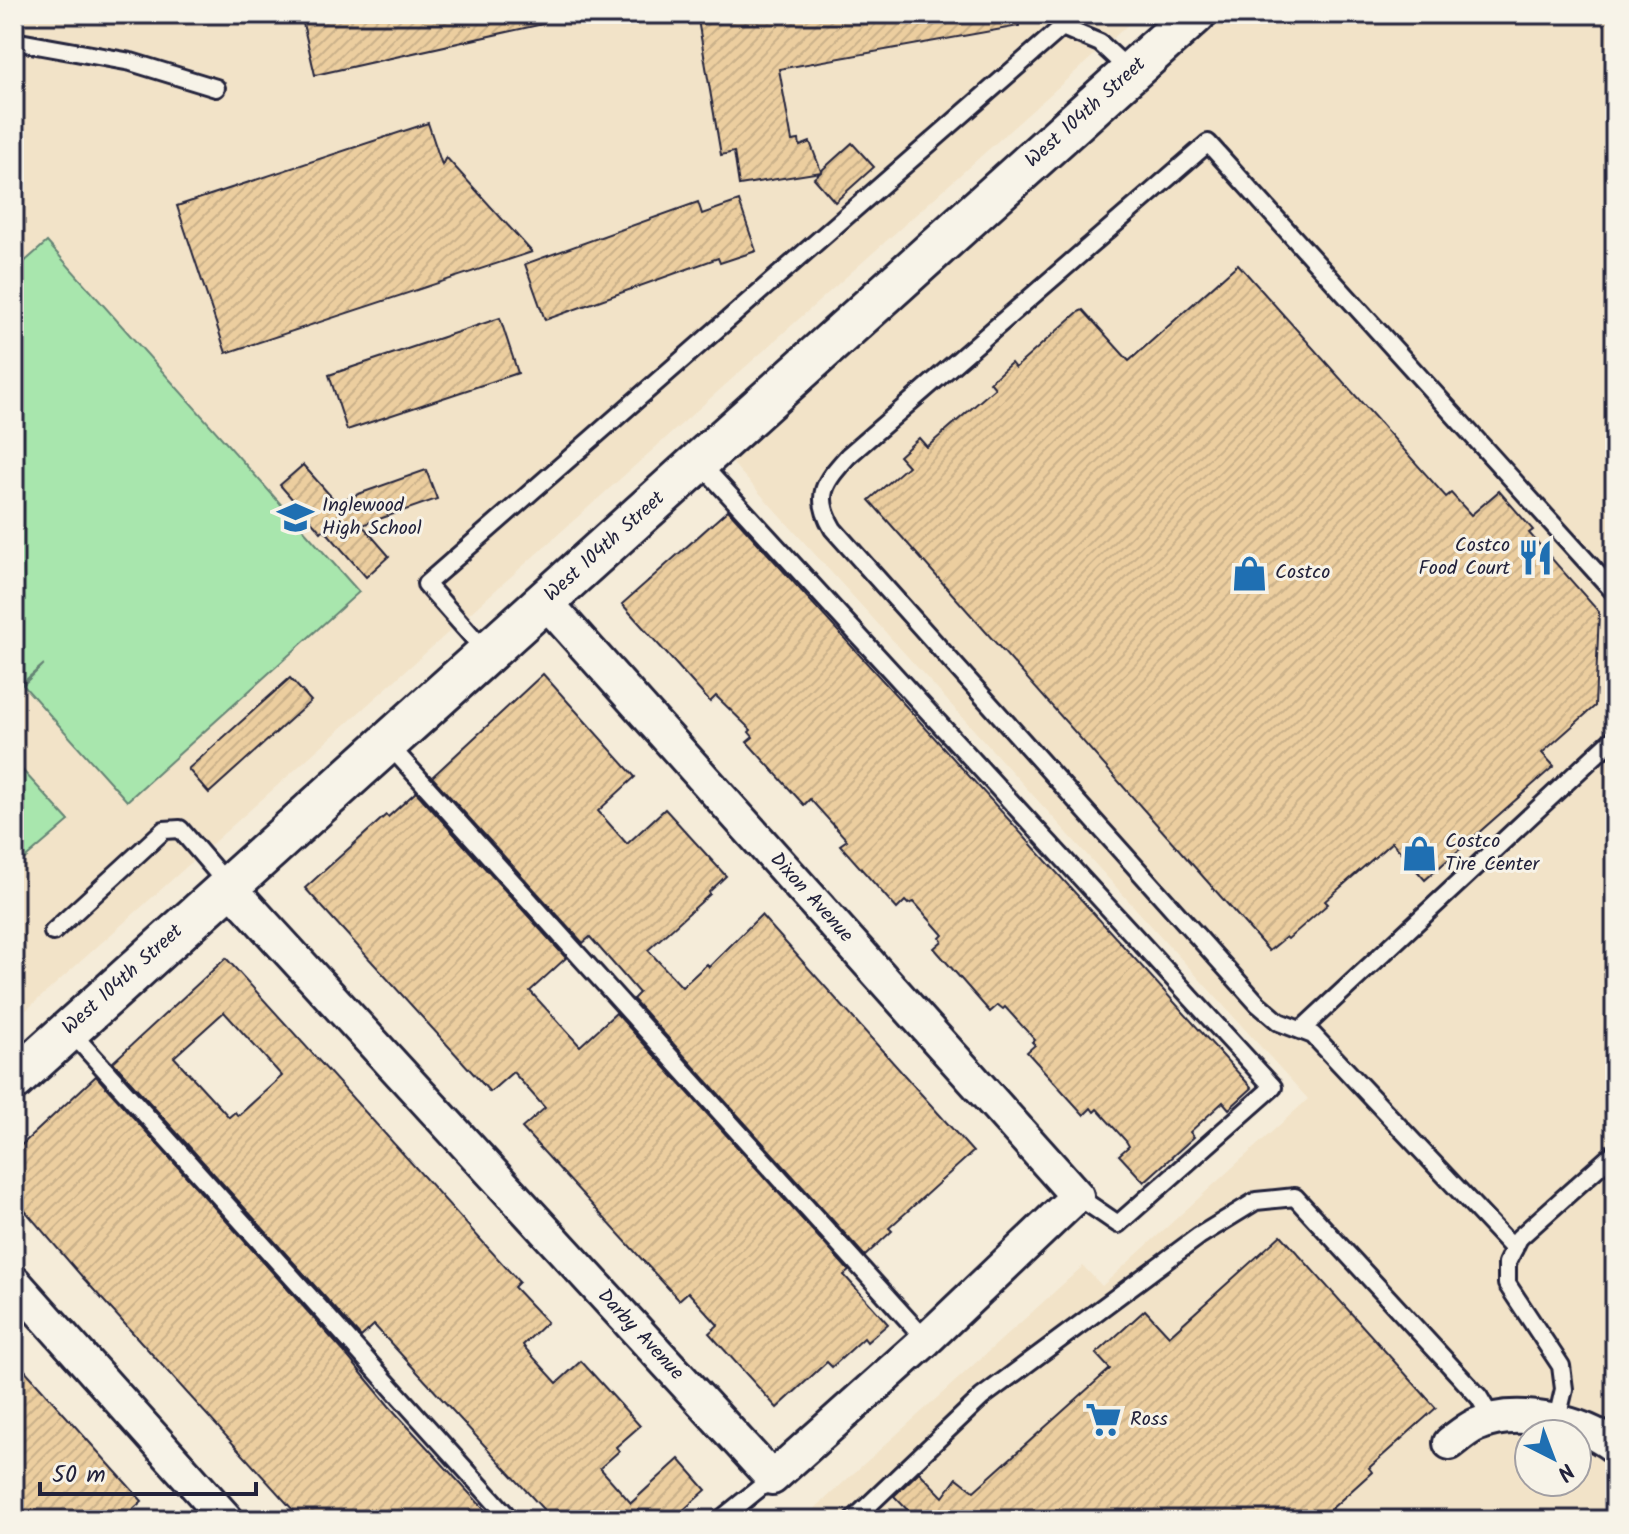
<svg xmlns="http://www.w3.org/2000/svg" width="1629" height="1534" font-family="Kalam,sans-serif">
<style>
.built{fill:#f2e3c8;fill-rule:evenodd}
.green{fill:#a8e6ad;stroke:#658474;stroke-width:2}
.building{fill:url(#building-hatch);stroke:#22223b;stroke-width:2;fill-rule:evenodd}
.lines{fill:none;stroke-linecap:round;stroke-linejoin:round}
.service-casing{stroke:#22223b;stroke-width:22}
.minor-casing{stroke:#22223b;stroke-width:38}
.tertiary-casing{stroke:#22223b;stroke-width:46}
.service{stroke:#f7f3e8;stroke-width:16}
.minor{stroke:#f7f3e8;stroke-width:32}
.tertiary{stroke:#f7f3e8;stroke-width:40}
.labels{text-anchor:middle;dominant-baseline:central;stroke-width:6;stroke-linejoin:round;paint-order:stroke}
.street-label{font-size:20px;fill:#22223b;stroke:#f7f3e8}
.poi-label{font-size:20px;fill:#22223b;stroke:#f7f3e8;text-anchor:start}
</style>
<defs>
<pattern id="building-hatch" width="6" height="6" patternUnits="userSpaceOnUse" patternTransform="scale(2)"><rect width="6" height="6" fill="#ecce9f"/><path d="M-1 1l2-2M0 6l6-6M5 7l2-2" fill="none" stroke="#cab18a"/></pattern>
</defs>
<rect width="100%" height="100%" fill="#f5ecd9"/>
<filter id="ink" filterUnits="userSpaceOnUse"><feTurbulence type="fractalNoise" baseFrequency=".0125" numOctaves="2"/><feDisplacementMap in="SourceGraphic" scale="16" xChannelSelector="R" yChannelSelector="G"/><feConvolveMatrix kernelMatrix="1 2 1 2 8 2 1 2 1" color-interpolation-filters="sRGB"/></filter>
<g filter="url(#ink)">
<!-- built -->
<g class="built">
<path d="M 14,14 L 1140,14 L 14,1021 Z"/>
<path d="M 1229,14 L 1615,14 L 1615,1520 L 802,1520 L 1083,1266 L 1102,1286 L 1308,1099 L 726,456 ZM 1529,1434 L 1577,1434 L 1577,1482 L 1529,1482 Z"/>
</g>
<!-- green -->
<g class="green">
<path d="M 47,242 L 359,592 L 127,801 L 23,685 L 44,664 L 21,684 L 14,676 L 14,271 Z"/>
<path d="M 14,761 L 69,821 L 14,868 Z"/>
</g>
<!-- building -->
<g class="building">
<path d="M 323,14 L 542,14 L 543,24 L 315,75 L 302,19 Z"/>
<path d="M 697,14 L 1018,14 L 1019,26 L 779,69 L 792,141 L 799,140 L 800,146 L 810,142 L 821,171 L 852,143 L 874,167 L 835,202 L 814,178 L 821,172 L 739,185 L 734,152 L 721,155 Z"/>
<path d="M 428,123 L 442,165 L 446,157 L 532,252 L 226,353 L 177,206 Z"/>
<path d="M 739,201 L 756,251 L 720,263 L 718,258 L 545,320 L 525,264 L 698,202 L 702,214 Z"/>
<path d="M 1238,264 L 1446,497 L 1451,493 L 1471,515 L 1499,491 L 1533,530 L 1529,533 L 1599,612 L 1595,706 L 1542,753 L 1554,766 L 1425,880 L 1392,842 L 1325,901 L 1328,904 L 1288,939 L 1286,937 L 1269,951 L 869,500 L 908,466 L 899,456 L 919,438 L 927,447 L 995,388 L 990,382 L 1011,363 L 1015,368 L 1078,312 L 1083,310 L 1129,361 Z"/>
<path d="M 500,318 L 518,373 L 347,430 L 329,375 Z"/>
<path d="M 303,465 L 336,502 L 426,470 L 437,499 L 362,525 L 389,556 L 366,577 L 324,529 L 321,532 L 280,485 Z"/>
<path d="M 728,510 L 1252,1088 L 1229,1109 L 1223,1102 L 1190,1132 L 1194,1137 L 1144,1182 L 1119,1155 L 1129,1146 L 1126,1141 L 1097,1109 L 1094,1112 L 1091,1108 L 1084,1115 L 1027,1052 L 1035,1045 L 1032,1042 L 1035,1040 L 1005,1007 L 1003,1009 L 998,1005 L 990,1012 L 934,948 L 942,941 L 940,938 L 943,935 L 914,902 L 908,904 L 905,901 L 897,909 L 840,845 L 847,840 L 810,799 L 804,805 L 747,742 L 753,737 L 749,732 L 751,730 L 716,696 L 710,702 L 622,604 Z"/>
<path d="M 543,674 L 635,777 L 598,811 L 627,844 L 665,809 L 726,876 L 709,892 L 710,894 L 648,950 L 682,987 L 707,964 L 709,967 L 761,915 L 973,1152 L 889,1228 L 892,1231 L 865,1256 L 633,999 L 639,993 L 590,937 L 583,943 L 432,777 Z"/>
<path d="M 290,678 L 311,701 L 209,793 L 188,769 Z"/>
<path d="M 416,792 L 566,958 L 530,991 L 580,1046 L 616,1013 L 849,1271 L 844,1275 L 888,1324 L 867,1342 L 864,1338 L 832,1367 L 827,1362 L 777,1408 L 709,1333 L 718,1325 L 688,1292 L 679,1300 L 522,1128 L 545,1108 L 513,1072 L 490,1092 L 305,888 L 386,815 L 388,817 Z"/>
<path d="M 226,958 L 519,1282 L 514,1287 L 547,1322 L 523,1345 L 525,1348 L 557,1383 L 581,1361 L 640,1426 L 616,1447 L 619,1451 L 600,1468 L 631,1503 L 679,1459 L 706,1490 L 672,1520 L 553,1520 L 374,1325 L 361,1337 L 113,1062 ZM 224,1012 L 282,1076 L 238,1116 L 235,1112 L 229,1117 L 174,1057 Z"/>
<path d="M 96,1076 L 344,1352 L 389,1406 L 494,1520 L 302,1520 L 84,1279 L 14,1198 L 14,1152 Z"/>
<path d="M 1281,1235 L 1436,1408 L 1369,1468 L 1372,1472 L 1319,1520 L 917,1520 L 894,1496 L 919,1472 L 943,1497 L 957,1478 L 974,1491 L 1110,1369 L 1096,1354 L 1145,1310 L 1169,1336 Z"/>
<path d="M 14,1358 L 142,1501 L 121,1520 L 14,1520 Z"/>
</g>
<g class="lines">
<defs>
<g id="service">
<path d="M 1062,27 L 1100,43 L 1130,71"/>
<path d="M 14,41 L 131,62 L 216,88"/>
<path d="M 699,462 L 1273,1087 L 1118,1224 L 1077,1196"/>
<path d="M 487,653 L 426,584 L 1077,14"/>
<path d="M 388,744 L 926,1340"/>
<path d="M 53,932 L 164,830 L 180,829 L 228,885"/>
<path d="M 1301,1030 L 1615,737"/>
<path d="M 70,1031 L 511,1520"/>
<path d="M 1514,1249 L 1313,1035 L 1279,1022 L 1258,1004 L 833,529 C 813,495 825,482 848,456 L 1208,143 L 1615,593"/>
<path d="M 1556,1423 L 1564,1389 L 1561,1366 L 1507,1284 L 1507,1263 L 1519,1238 L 1615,1152"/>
<path d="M 720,1520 L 772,1478"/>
<path d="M 853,1520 L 982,1397 L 1199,1236 L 1256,1201 L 1295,1197 L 1479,1397 L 1493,1421"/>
</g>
<g id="minor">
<path d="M 228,885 L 772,1478 L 926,1340 L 1077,1196 L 545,601"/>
<path d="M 14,1282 L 227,1520"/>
<path d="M 1450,1443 C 1458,1437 1467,1429 1476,1425 C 1515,1407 1582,1421 1615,1447"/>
</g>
<path id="tertiary" d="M 14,1080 L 1195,14"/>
</defs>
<!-- service casing -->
<use href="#service" class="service-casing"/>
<!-- minor casing -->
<use href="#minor" class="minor-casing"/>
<!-- tertiary casing -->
<use href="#tertiary" class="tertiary-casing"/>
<!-- service -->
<use href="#service" class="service"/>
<!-- minor -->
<use href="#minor" class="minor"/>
<!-- tertiary -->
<use href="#tertiary" class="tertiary"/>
</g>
</g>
<!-- icons -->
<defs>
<symbol id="school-bare" viewBox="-9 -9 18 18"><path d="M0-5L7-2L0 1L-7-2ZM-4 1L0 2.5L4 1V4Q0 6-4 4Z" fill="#1f6fb2" stroke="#f7f3e8" stroke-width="2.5" paint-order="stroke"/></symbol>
<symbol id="restaurant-bare" viewBox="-9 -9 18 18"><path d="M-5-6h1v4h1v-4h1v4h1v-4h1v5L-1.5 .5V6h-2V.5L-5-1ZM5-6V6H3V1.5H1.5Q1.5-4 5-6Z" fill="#1f6fb2" stroke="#f7f3e8" stroke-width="2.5" paint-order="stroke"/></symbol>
<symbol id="shop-bare" viewBox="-9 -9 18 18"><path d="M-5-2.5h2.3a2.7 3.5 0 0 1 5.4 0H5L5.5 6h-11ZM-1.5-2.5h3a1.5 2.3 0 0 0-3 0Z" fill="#1f6fb2" stroke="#f7f3e8" stroke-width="2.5" paint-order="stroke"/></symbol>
<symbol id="supermarket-bare" viewBox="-9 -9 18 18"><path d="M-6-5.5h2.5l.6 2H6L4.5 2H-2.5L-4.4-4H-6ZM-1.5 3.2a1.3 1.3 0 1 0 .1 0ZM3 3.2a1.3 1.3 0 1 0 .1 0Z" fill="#1f6fb2" stroke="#f7f3e8" stroke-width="2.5" paint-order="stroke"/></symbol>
</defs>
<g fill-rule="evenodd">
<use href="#school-bare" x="270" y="492" width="51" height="51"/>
<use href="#restaurant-bare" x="1510" y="532" width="51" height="51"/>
<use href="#shop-bare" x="1224" y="548" width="51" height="51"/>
<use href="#shop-bare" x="1394" y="828" width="51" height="51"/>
<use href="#supermarket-bare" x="1078" y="1394" width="51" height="51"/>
</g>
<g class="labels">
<!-- street labels -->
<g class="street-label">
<text transform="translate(1086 113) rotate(-42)">West 104th Street</text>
<text transform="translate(605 547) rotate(-42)">West 104th Street</text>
<text transform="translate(811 898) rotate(48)">Dixon Avenue</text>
<text transform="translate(123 980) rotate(-42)">West 104th Street</text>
<text transform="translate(640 1335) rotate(47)">Darby Avenue</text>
</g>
<!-- poi labels -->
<g class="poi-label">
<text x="322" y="506">Inglewood<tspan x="322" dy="23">High School</tspan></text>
<text x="1510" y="546" text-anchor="end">Costco<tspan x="1510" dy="23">Food Court</tspan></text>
<text x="1275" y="573">Costco</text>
<text x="1445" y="842">Costco<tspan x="1445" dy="23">Tire Center</tspan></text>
<text x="1130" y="1420">Ross</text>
</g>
</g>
<!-- margin -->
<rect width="1629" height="1534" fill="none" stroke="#f7f3e8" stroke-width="48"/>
<rect x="24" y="24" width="1581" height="1486" fill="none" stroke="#22223b" stroke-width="3" filter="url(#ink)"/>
<!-- north arrow -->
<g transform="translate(1553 1458) rotate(138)"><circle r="38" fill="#f7f3e8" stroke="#a29fa3" stroke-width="2"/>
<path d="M0-6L14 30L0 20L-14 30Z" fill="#1f6fb2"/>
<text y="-12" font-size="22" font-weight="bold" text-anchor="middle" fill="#22223b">N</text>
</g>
<!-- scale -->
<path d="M40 1482v12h216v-12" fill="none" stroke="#22223b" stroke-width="4"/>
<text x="52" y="1482" font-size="24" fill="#22223b" stroke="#f7f3e8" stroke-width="6" paint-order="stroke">50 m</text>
</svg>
